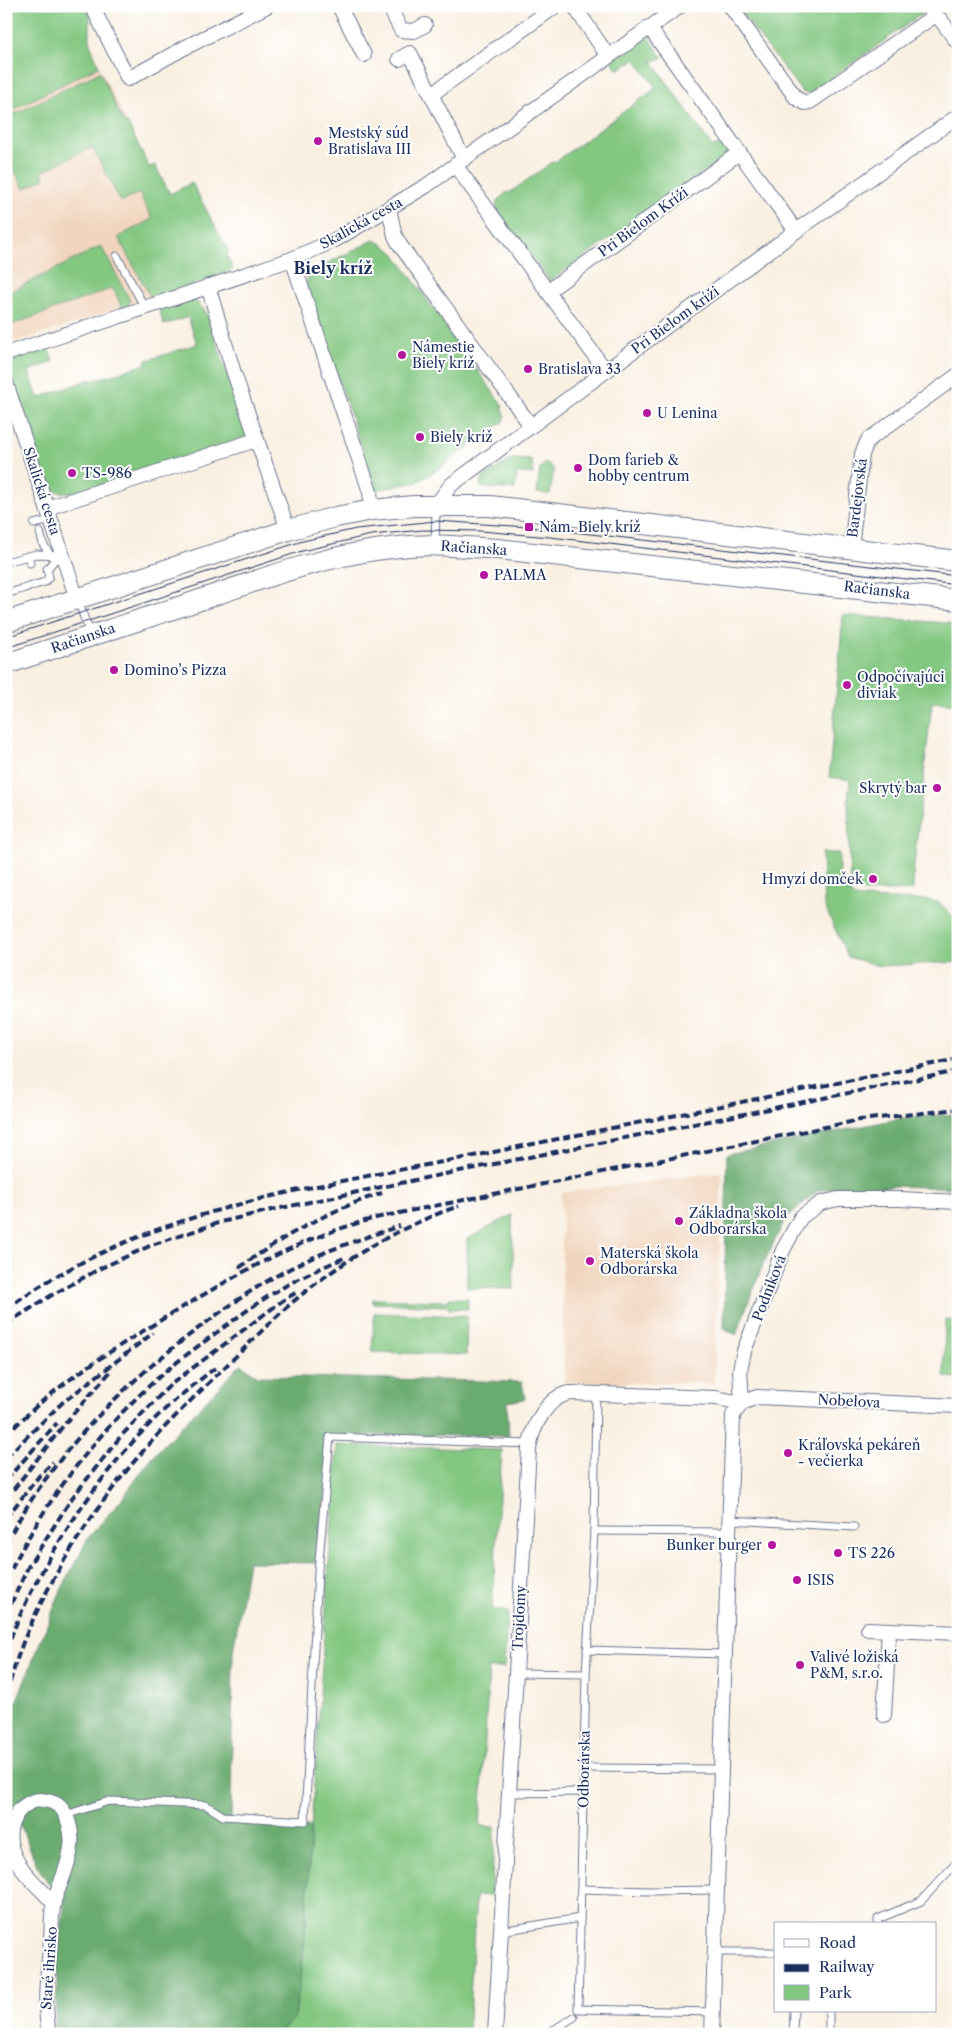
<svg xmlns="http://www.w3.org/2000/svg" width="964" height="2040" font-family="'Libre Caslon Text',serif">
<style>
.built{fill:#f1d5bd}
.green{fill:#83c781;stroke:#4f7b70}
.forest{fill:#6aac6f;stroke:#426e66}
.lines{fill:none;stroke-linecap:round;stroke-linejoin:round}
.lane-casing{stroke:#69738c;stroke-width:9}
.street-casing{stroke:#69738c;stroke-width:16}
.secondary-casing{stroke:#69738c;stroke-width:22}
.lane{stroke:#fff;stroke-width:7}
.street{stroke:#fff;stroke-width:14}
.secondary{stroke:#fff;stroke-width:20}
.tram{stroke:#1b2f5e;stroke-width:1}
.rail{stroke:#1b2f5e;stroke-width:4;stroke-dasharray:8 4;stroke-linecap:butt}
.poi-dot{fill:#b5179e;stroke:#fff;stroke-width:2}
.labels{text-anchor:middle;dominant-baseline:central;stroke-width:4;stroke-linejoin:round;paint-order:stroke}
.poi-label{font-size:14px;fill:#1b2f5e;stroke:#fff;text-anchor:start}
.street-label{font-size:14px;fill:#1b2f5e;stroke:#fff}
.quarter-label{font-size:16px;font-weight:bold;fill:#1b2f5e;stroke:#fff}
</style>
<rect width="100%" height="100%" fill="#fff"/>
<filter id="ink" filterUnits="userSpaceOnUse"><feTurbulence type="fractalNoise" baseFrequency=".02" numOctaves="2"/><feDisplacementMap in="SourceGraphic" scale="10" xChannelSelector="R" yChannelSelector="G"/><feConvolveMatrix kernelMatrix="1 2 1 2 8 2 1 2 1" color-interpolation-filters="sRGB"/></filter>
<filter id="wash" filterUnits="userSpaceOnUse"><feTurbulence type="fractalNoise" baseFrequency=".0096" numOctaves="4" result="noise"/><feDisplacementMap in="SourceGraphic" scale="20" xChannelSelector="R" yChannelSelector="G"/><feGaussianBlur stdDeviation="1.12" result="paint"/><feColorMatrix in="noise" values="0 0 0 0 0 0 0 0 0 0 0 0 0 0 0 0 0 1.4 0 .05"/><feComposite in="paint" operator="in"/></filter>
<g filter="url(#wash)">
<rect width="100%" height="100%" fill="#f9f0e2"/>
<!-- built -->
<g class="built">
<path d="M 99,66 L 149,168 L 131,179 L 190,286 L 8,345 L 6,344 L 6,113 Z"/>
<path d="M 722,1172 L 714,1383 L 564,1383 L 561,1193 Z"/>
</g>
<!-- green -->
<g class="green">
<path d="M 6,6 L 90,6 L 90,44 L 99,66 L 6,113 Z"/>
<path d="M 736,6 L 933,6 L 809,94 L 802,92 Z"/>
<path d="M 647,35 L 663,58 L 652,61 L 712,146 L 727,146 L 731,153 L 553,279 L 549,280 L 496,208 L 497,201 L 507,192 L 509,193 L 554,161 L 555,162 L 656,88 L 635,59 L 618,70 L 611,60 Z"/>
<path d="M 100,72 L 124,123 L 127,122 L 149,167 L 155,165 L 170,194 L 192,183 L 229,252 L 226,254 L 233,268 L 231,271 L 190,286 L 151,298 L 118,237 L 152,219 L 139,193 L 121,202 L 92,147 L 42,172 L 45,178 L 24,189 L 6,153 L 6,118 Z"/>
<path d="M 374,240 L 384,245 L 394,253 L 503,406 L 502,407 L 505,416 L 504,421 L 434,472 L 417,482 L 376,490 L 306,283 L 310,272 Z"/>
<path d="M 101,246 L 130,300 L 129,306 L 122,308 L 113,288 L 6,327 L 6,294 Z"/>
<path d="M 189,296 L 196,301 L 207,313 L 248,436 L 77,493 C 65,493 56,494 47,485 L 10,374 L 10,364 L 14,358 L 47,345 L 53,362 L 29,371 L 38,398 L 91,379 L 92,381 L 146,364 L 145,361 L 197,344 L 188,317 L 164,325 L 158,307 Z"/>
<path d="M 512,459 L 532,460 L 533,474 L 517,473 L 515,489 L 482,488 L 480,484 L 483,477 Z"/>
<path d="M 545,463 L 549,464 L 554,470 L 550,494 L 537,493 L 540,468 Z"/>
<path d="M 843,615 L 958,624 L 958,704 L 932,702 L 914,865 L 913,890 L 862,892 L 850,878 L 848,802 L 850,780 L 829,777 Z"/>
<path d="M 822,853 L 839,853 L 839,876 L 846,890 L 856,898 L 930,900 L 940,903 L 958,921 L 958,962 L 880,966 L 848,957 L 824,905 Z"/>
<path d="M 512,1215 L 514,1289 L 467,1288 L 467,1239 Z"/>
<path d="M 449,1298 L 468,1298 L 468,1309 L 449,1309 L 448,1306 L 373,1303 L 373,1299 L 448,1301 Z"/>
<path d="M 374,1313 L 467,1316 L 466,1355 L 372,1352 Z"/>
<path d="M 945,1320 L 958,1321 L 958,1378 L 944,1377 Z"/>
<path d="M 337,1445 L 502,1450 L 492,1609 L 508,1612 L 504,1668 L 489,1668 L 480,1826 L 495,1827 L 491,1896 L 476,1895 L 468,2034 L 278,2034 L 295,2016 L 305,1939 L 311,1827 Z"/>
</g>
<!-- forest -->
<g class="forest">
<path d="M 958,1114 L 958,1188 L 892,1186 L 819,1190 L 786,1218 L 762,1267 L 736,1335 L 724,1328 L 727,1154 L 902,1118 Z"/>
<path d="M 241,1364 L 258,1376 L 522,1382 L 525,1399 L 507,1402 L 509,1436 L 329,1435 L 322,1563 L 248,1562 L 233,1652 L 231,1822 L 311,1827 L 305,1939 L 295,2016 L 278,2034 L 59,2034 L 55,2026 L 58,1956 L 64,1907 L 37,1866 L 22,1829 L 6,1797 L 6,1740 L 11,1715 L 61,1590 L 88,1538 L 121,1500 L 153,1456 Z"/>
</g>
</g>
<g filter="url(#ink)">
<g class="lines">
<defs>
<g id="lane">
<path d="M 117,256 L 145,308"/>
<path d="M 34,524 L 51,520"/>
<path d="M 40,532 L 43,544 L 51,556"/>
<path d="M 435,545 L 436,508"/>
<path d="M 28,556 L 30,563"/>
<path d="M 6,562 L 36,554 L 60,555"/>
<path d="M 6,594 L 45,582 L 49,577 L 47,569 L 58,556"/>
<path d="M 78,601 L 91,636"/>
<path d="M 596,1393 L 594,1531 L 586,1674 L 578,2009 L 713,2012"/>
<path d="M 729,1520 L 854,1527"/>
<path d="M 594,1531 L 729,1532"/>
<path d="M 587,1650 L 724,1654"/>
<path d="M 516,1673 L 586,1674"/>
<path d="M 584,1768 L 720,1769"/>
<path d="M 509,1793 L 584,1792"/>
<path d="M 66,1815 L 109,1801 L 206,1805 L 223,1816 L 305,1821 L 318,1571 L 330,1437 L 530,1444"/>
<path d="M 581,1889 L 649,1891 L 717,1890"/>
<path d="M 878,1924 L 878,1919 L 921,1901 L 958,1861"/>
<path d="M 501,1931 L 580,1918"/>
<path d="M 715,1952 L 775,1952"/>
<path d="M 547,2034 L 574,2017"/>
<path d="M 793,2034 L 794,2011"/>
<path d="M 829,2034 L 829,2011"/>
</g>
<g id="street">
<path d="M 92,6 L 128,79 L 184,48 L 267,6"/>
<path d="M 339,6 L 364,55"/>
<path d="M 389,6 L 401,30 L 414,31 L 425,25"/>
<path d="M 574,6 L 608,56"/>
<path d="M 730,6 L 796,98 L 805,103 L 810,102 L 934,16 L 940,19 L 958,43"/>
<path d="M 649,27 L 796,231"/>
<path d="M 399,59 L 410,53 L 464,159"/>
<path d="M 432,94 L 553,8"/>
<path d="M 455,165 L 606,371"/>
<path d="M 389,209 L 395,236 L 400,245 L 531,426"/>
<path d="M 292,259 L 370,492 L 372,510"/>
<path d="M 208,286 L 234,373 L 288,530"/>
<path d="M 548,291 L 739,153"/>
<path d="M 6,354 L 292,259 L 335,240 L 426,186 L 680,6"/>
<path d="M 6,383 L 77,599"/>
<path d="M 436,505 L 451,485 L 531,426 L 796,231 L 958,116"/>
<path d="M 47,508 L 256,440"/>
<path d="M 851,548 L 862,454 L 868,440 L 958,375"/>
<path d="M 742,1403 L 740,1370 L 744,1351 L 783,1250 L 801,1217 L 821,1203 L 838,1199 L 900,1199 L 958,1202"/>
<path d="M 868,1629 L 958,1633"/>
<path d="M 884,1715 L 889,1630"/>
<path d="M 49,2034 C 43,2002 48,1971 51,1939 C 52,1927 51,1913 54,1901 C 60,1883 69,1866 71,1847 C 73,1833 68,1809 54,1803 C 28,1791 6,1818 10,1842 C 14,1867 37,1885 54,1903"/>
<path d="M 495,2034 L 529,1449 C 532,1428 546,1397 570,1393 L 716,1398 L 742,1403"/>
<path d="M 712,2034 L 733,1415 L 742,1403 L 757,1397 L 958,1406"/>
</g>
<g id="secondary">
<path d="M 6,622 L 288,530 L 336,517 L 372,510 L 414,506 L 490,506 L 958,561"/>
<path d="M 6,664 C 69,643 132,623 194,602 C 261,579 328,554 399,547 C 432,543 465,547 498,549 L 958,600"/>
</g>
</defs>
<!-- lane casing -->
<use href="#lane" class="lane-casing"/>
<!-- street casing -->
<use href="#street" class="street-casing"/>
<!-- secondary casing -->
<use href="#secondary" class="secondary-casing"/>
<!-- lane -->
<use href="#lane" class="lane"/>
<!-- street -->
<use href="#street" class="street"/>
<!-- secondary -->
<use href="#secondary" class="secondary"/>
<!-- tram -->
<g class="tram">
<path d="M 6,637 L 303,541 L 356,529 L 436,521 L 529,527 L 958,576"/>
<path d="M 6,648 L 302,551 L 371,535 L 423,530 L 481,531 L 550,537 L 958,585"/>
</g>
<!-- rail -->
<g class="rail">
<path d="M 239,1268 C 283,1236 330,1210 382,1193"/>
<path d="M 6,1309 C 146,1206 323,1186 489,1153 C 645,1121 802,1090 958,1059"/>
<path d="M 6,1324 L 52,1295 L 101,1268 L 152,1245 L 221,1222 L 276,1209 L 425,1178 L 958,1071"/>
<path d="M 6,1436 C 51,1387 106,1354 161,1320 C 235,1276 296,1238 380,1217 L 860,1120 L 958,1109"/>
<path d="M 6,1457 L 62,1403 L 153,1333"/>
<path d="M 6,1480 L 57,1423"/>
<path d="M 6,1499 L 67,1421 L 111,1371"/>
<path d="M 6,1518 L 39,1476 L 53,1462"/>
<path d="M 6,1543 C 54,1451 128,1379 211,1319 C 237,1300 263,1282 291,1268 C 326,1250 363,1238 400,1226"/>
<path d="M 6,1580 C 40,1509 90,1441 148,1387 C 169,1367 193,1350 216,1333 C 238,1317 259,1301 282,1288 C 302,1276 323,1267 344,1258"/>
<path d="M 6,1615 L 28,1567 L 72,1498 L 121,1436 L 170,1385 L 282,1301 L 297,1292"/>
<path d="M 6,1650 C 36,1566 106,1460 173,1402 C 187,1390 201,1379 215,1368"/>
<path d="M 6,1694 C 12,1676 17,1657 24,1640 C 50,1578 86,1521 128,1469 C 158,1432 193,1398 227,1365 C 247,1346 266,1326 287,1307 C 336,1264 397,1227 459,1206"/>
</g>
</g>
</g>
<!-- markers -->
<g class="poi-dot">
<circle cx="318" cy="141" r="5"/>
<circle cx="402" cy="355" r="5"/>
<circle cx="528" cy="369" r="5"/>
<circle cx="647" cy="413" r="5"/>
<circle cx="420" cy="437" r="5"/>
<circle cx="578" cy="468" r="5"/>
<circle cx="72" cy="473" r="5"/>
<rect x="524" y="522" width="10" height="10" rx="2.5"/>
<circle cx="484" cy="575" r="5"/>
<circle cx="114" cy="670" r="5"/>
<circle cx="847" cy="685" r="5"/>
<circle cx="937" cy="788" r="5"/>
<circle cx="873" cy="879" r="5"/>
<circle cx="679" cy="1221" r="5"/>
<circle cx="590" cy="1261" r="5"/>
<circle cx="788" cy="1453" r="5"/>
<circle cx="772" cy="1545" r="5"/>
<circle cx="838" cy="1553" r="5"/>
<circle cx="797" cy="1580" r="5"/>
<circle cx="800" cy="1665" r="5"/>
</g>
<g class="labels">
<!-- poi labels -->
<g class="poi-label">
<text x="328" y="133">Mestský súd<tspan x="328" dy="16">Bratislava III</tspan></text>
<text x="412" y="347">Námestie<tspan x="412" dy="16">Biely kríž</tspan></text>
<text x="538" y="369">Bratislava 33</text>
<text x="657" y="413">U Lenina</text>
<text x="430" y="437">Biely kríž</text>
<text x="588" y="460">Dom farieb &amp;<tspan x="588" dy="16">hobby centrum</tspan></text>
<text x="82" y="473">TS-986</text>
<text x="539" y="527">Nám. Biely kríž</text>
<text x="494" y="575">PALMA</text>
<text x="124" y="670">Domino’s Pizza</text>
<text x="857" y="677">Odpočívajúci<tspan x="857" dy="16">diviak</tspan></text>
<text x="927" y="788" text-anchor="end">Skrytý bar</text>
<text x="863" y="879" text-anchor="end">Hmyzí domček</text>
<text x="689" y="1213">Základna škola<tspan x="689" dy="16">Odborárska</tspan></text>
<text x="600" y="1253">Materská škola<tspan x="600" dy="16">Odborárska</tspan></text>
<text x="798" y="1445">Kráľovská pekáreň<tspan x="798" dy="16">- večierka</tspan></text>
<text x="762" y="1545" text-anchor="end">Bunker burger</text>
<text x="848" y="1553">TS 226</text>
<text x="807" y="1580">ISIS</text>
<text x="810" y="1657">Valivé ložiská<tspan x="810" dy="16">P&amp;M, s.r.o.</tspan></text>
</g>
<!-- street labels -->
<g class="street-label">
<text transform="translate(643 222) rotate(-36)">Pri Bielom Kríži</text>
<text transform="translate(361 223) rotate(-29)">Skalická cesta</text>
<text transform="translate(675 320) rotate(-36)">Pri Bielom kríži</text>
<text transform="translate(42 491) rotate(72)">Skalická cesta</text>
<text transform="translate(857 498) rotate(-83)">Bardejovská</text>
<text transform="translate(474 548) rotate(4)">Račianska</text>
<text transform="translate(877 590) rotate(7)">Račianska</text>
<text transform="translate(83 638) rotate(-19)">Račianska</text>
<text transform="translate(769 1288) rotate(-69)">Podniková</text>
<text transform="translate(849 1401) rotate(3)">Nobelova</text>
<text transform="translate(519 1618) rotate(-87)">Trojdomy</text>
<text transform="translate(584 1769) rotate(-89)">Odborárska</text>
<text transform="translate(49 1968) rotate(-86)">Staré ihrisko</text>
</g>
<!-- quarter labels -->
<g class="quarter-label">
<text x="333" y="268">Biely kríž</text>
</g>
</g>
<!-- margin -->
<rect width="964" height="2040" fill="none" stroke="#fff" stroke-width="25"/>
<!-- legend -->
<rect x="774" y="1922" width="162" height="90" fill="#ffffff" stroke="#a4acbf"/>
<rect x="784" y="1939" width="25" height="8" fill="#ffffff" stroke="#a4acbf"/>
<text x="819" y="1948" font-size="15" fill="#1b2f5e">Road</text>
<rect x="784" y="1964" width="25" height="8" fill="#1b2f5e" stroke="#a4acbf"/>
<text x="819" y="1972" font-size="15" fill="#1b2f5e">Railway</text>
<rect x="784" y="1985" width="25" height="15" fill="#83c781" stroke="#a4acbf"/>
<text x="819" y="1998" font-size="15" fill="#1b2f5e">Park</text>
</svg>
